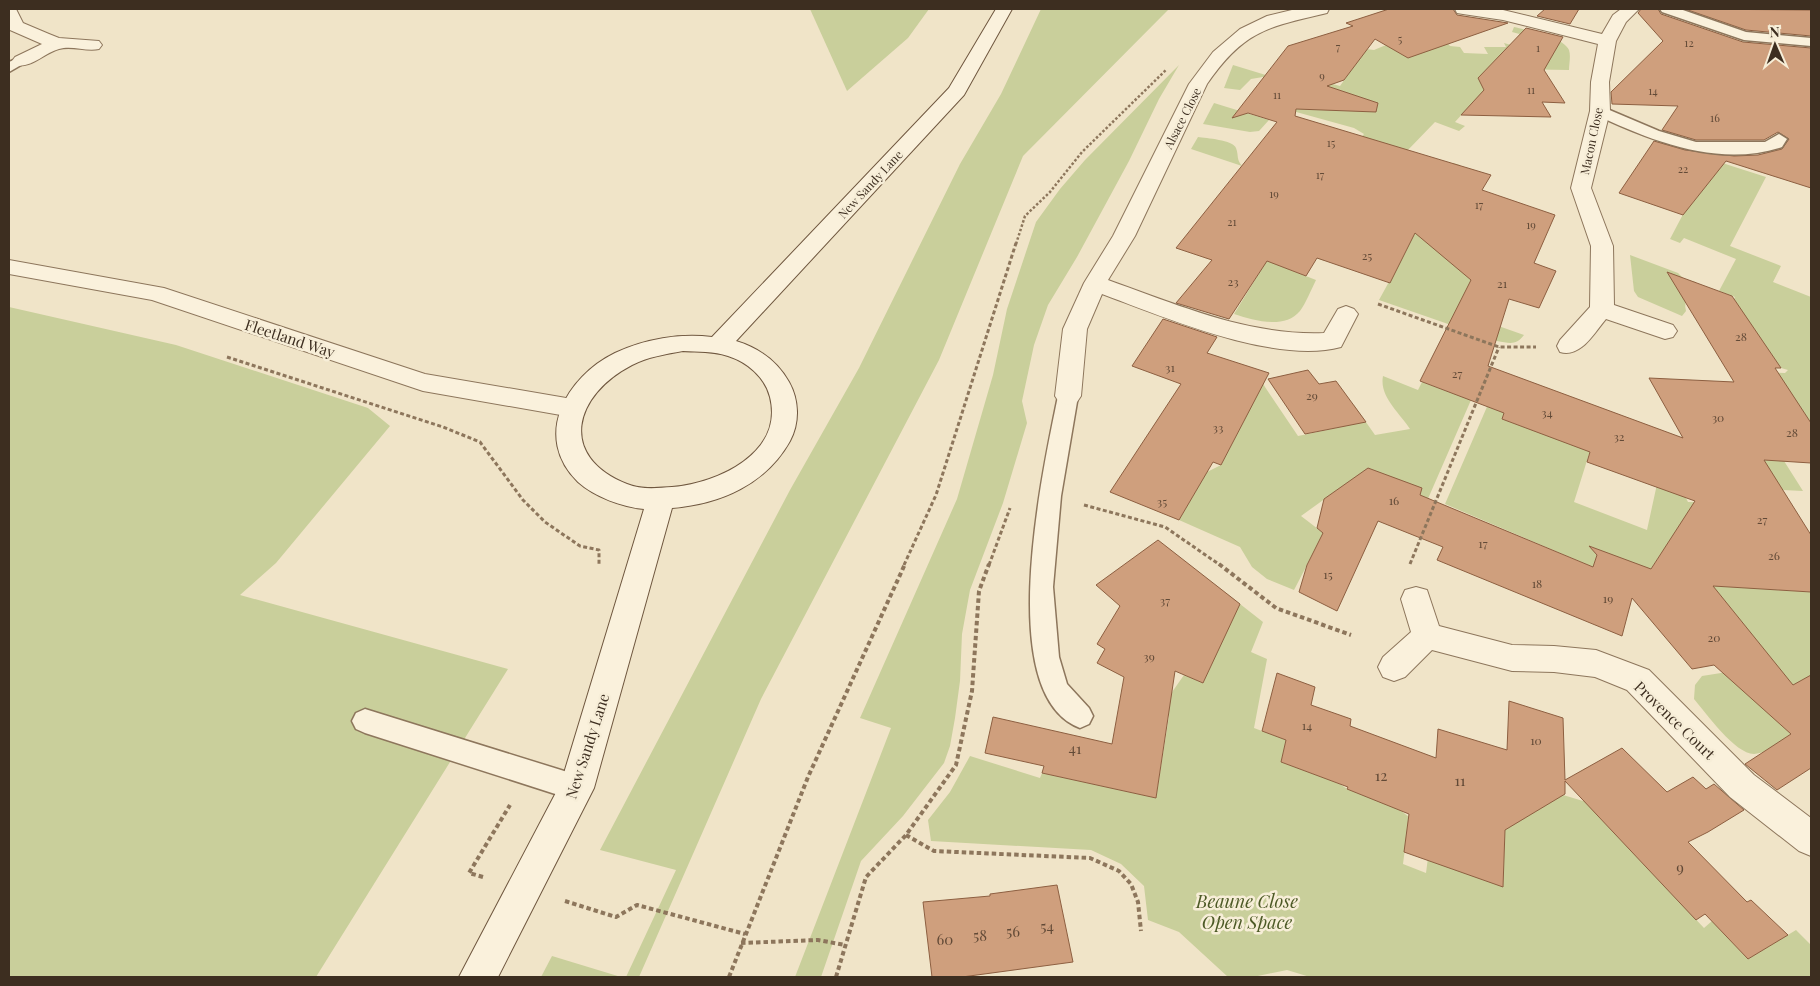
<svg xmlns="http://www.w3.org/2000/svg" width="1820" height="986" font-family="'Playfair Display',serif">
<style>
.green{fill:#c9cf9b}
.building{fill:#cf9f7d;stroke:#8d5f41}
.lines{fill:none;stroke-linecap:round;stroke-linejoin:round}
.lane-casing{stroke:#8d765c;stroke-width:3}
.street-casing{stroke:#8d765c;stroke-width:2}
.secondary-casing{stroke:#6f573f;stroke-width:2}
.path-far2{stroke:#8d765c;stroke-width:2.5;stroke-dasharray:2.5 2;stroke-linecap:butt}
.path-far1{stroke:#8d765c;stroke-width:3;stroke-dasharray:4 2.5;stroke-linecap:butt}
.path{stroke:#8d765c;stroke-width:4;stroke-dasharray:4.5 3;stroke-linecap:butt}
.lane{fill:#faf1dc;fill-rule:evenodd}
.street{fill:#faf1dc;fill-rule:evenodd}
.secondary{fill:#faf1dc;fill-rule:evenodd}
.labels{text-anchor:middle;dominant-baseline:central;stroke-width:5;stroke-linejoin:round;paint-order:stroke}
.far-number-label{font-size:11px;fill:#624a37}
.far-street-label{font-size:12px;fill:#3d2e20;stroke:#f7eed8}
.number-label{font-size:12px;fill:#624a37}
.street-label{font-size:15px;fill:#3d2e20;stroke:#f7eed8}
.near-number-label{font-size:15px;fill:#624a37}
.near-park-label{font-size:18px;font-style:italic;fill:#4d5a26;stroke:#f7eed8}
</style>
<rect width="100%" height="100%" fill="#f0e4c8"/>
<!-- green -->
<g class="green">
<path d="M 810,9 L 929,9 L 908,38 L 847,91 Z"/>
<path d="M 1041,9 L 1169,9 L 1023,156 L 939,360 L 761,699 L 639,977 L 626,977 L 676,870 L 600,850 L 790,490 L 859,368 L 960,164 L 1001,94 Z"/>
<path d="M 1514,27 C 1527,30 1563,37 1569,50 C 1571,56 1569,64 1569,70 L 1511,69 L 1512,101 L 1522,117 L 1474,101 L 1455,122 L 1465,126 L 1459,131 L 1435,122 L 1406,152 L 1448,168 L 1453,163 L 1460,165 L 1452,181 L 1477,278 L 1456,311 L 1524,335 C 1516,346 1509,343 1497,341 L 1379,300 L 1407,249 L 1342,234 L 1325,261 L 1286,248 L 1275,264 L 1316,280 C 1311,290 1306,303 1300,311 C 1284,330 1253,320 1234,314 L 1263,267 L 1205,258 L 1226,233 L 1344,159 L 1364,134 L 1354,128 L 1289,110 L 1325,82 L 1340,86 L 1366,49 L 1374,50 L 1386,45 L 1408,58 L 1444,38 L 1450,46 L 1460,47 L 1464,53 L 1488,54 L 1484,47 L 1506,47 L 1504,43 L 1529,50 L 1558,44 L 1512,32 Z"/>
<path d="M 1179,65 L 1159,99 L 1129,161 L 1077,257 L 1048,305 L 1034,345 L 1022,401 L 1027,423 L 1003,503 L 970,590 L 962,634 L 960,681 L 955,718 L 950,746 L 944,763 L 903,816 L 861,861 L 821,977 L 795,977 L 891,728 L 860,718 L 957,499 L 993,375 L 1007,309 L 1036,222 L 1060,189 L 1085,160 Z"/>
<path d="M 1233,65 L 1269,76 L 1251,79 L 1240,90 L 1224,88 Z"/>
<path d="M 1214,103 L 1269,120 L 1259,131 L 1250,132 L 1203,124 Z"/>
<path d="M 1198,137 C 1206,138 1233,140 1236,148 C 1239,156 1236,159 1242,166 L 1191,149 Z"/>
<path d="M 1716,161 L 1766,177 L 1730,246 L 1781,266 L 1773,282 L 1811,297 L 1811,423 L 1799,405 L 1792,402 L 1772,442 L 1803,491 L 1717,487 L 1693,455 L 1664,403 L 1762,433 L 1729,371 L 1785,373 L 1788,370 L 1781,368 L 1751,325 L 1726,314 L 1735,297 L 1719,291 L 1736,259 L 1684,238 L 1680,243 L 1670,239 L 1690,201 Z"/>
<path d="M 1630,255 L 1678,273 L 1684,279 L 1696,282 C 1690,292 1683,300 1686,311 L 1682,316 L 1638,297 L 1634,291 Z"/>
<path d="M 9,307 L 176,345 L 368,408 L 390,426 L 276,563 L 240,595 L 508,669 L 316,977 L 9,977 Z"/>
<path d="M 1256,369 L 1265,387 L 1298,436 L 1341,427 L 1330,411 L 1354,405 L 1375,435 L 1410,429 C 1400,413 1379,397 1383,376 L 1418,390 L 1422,382 L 1471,400 L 1427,501 L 1326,498 L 1301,516 L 1335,542 L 1320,540 L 1294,590 L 1267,579 L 1252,567 L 1240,547 L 1179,520 L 1207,472 L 1221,465 L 1244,421 Z"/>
<path d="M 1502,372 L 1518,377 L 1502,419 L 1590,451 L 1574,502 L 1647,530 L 1657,484 L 1680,486 L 1688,502 L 1726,503 L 1777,590 L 1811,592 L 1811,675 L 1805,679 L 1811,685 L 1811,731 L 1758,685 L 1791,734 C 1780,741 1767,754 1754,754 C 1735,754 1706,713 1694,699 L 1695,685 L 1702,676 L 1759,667 L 1662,552 L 1644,579 L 1599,550 L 1593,567 L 1445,504 Z"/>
<path d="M 1226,593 L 1263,622 L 1251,652 L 1267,659 L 1254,728 L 1286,740 L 1281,762 L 1340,784 L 1347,789 L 1400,810 L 1409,817 L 1403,864 L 1426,873 L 1431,835 L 1503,887 L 1506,798 L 1540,788 L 1583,801 L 1584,769 L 1588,767 L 1624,805 L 1600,818 L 1704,928 L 1712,921 L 1748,959 L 1796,930 L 1811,945 L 1811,977 L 1310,977 L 1287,970 L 1253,977 L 1228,977 L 1179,932 L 1148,920 L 1144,886 L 1121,864 L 1091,850 L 931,841 L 928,820 L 950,792 L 970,756 L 1040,778 L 1042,773 L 1156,798 L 1169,716 L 1163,705 L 1184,675 L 1203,683 L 1212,664 L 1115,615 Z"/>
<path d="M 552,956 L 621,977 L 541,977 Z"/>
</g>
<!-- building -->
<g class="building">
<path d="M 1389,9 L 1453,9 L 1457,15 L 1508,23 L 1408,58 L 1375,39 L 1344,80 L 1327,86 L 1378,103 L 1376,112 L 1296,109 L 1295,116 L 1491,175 L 1482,190 L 1555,215 L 1534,263 L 1556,271 L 1539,308 L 1509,299 L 1488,366 L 1683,438 L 1649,378 L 1734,382 L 1667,272 L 1732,296 L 1781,368 L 1775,368 L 1811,423 L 1811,463 L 1764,460 L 1811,535 L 1811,592 L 1713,586 L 1793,685 L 1811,675 L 1811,768 L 1777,790 L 1745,764 L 1791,734 L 1714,665 L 1692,669 L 1632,598 L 1622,636 L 1437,560 L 1443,547 L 1378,521 L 1337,611 L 1299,592 L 1307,565 L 1323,533 L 1317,528 L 1324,499 L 1368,468 L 1422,488 L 1420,495 L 1593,567 L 1597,555 L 1589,546 L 1651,569 L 1695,501 L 1587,462 L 1590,452 L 1502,419 L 1504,413 L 1420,381 L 1471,280 L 1415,233 L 1390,283 L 1317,258 L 1306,276 L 1267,261 L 1229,319 L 1176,303 L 1212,260 L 1176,248 L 1277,122 L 1248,113 L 1232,118 L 1288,46 L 1353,26 L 1346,23 Z"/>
<path d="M 1545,9 L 1579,9 L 1570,24 L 1537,16 Z"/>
<path d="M 1641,9 L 1658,9 L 1661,14 L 1743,42 L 1811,48 L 1811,188 L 1726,161 L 1683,215 L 1619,193 L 1654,141 L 1685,150 L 1734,156 L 1758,155 L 1782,149 L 1789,139 L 1778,132 L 1764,140 L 1696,140 L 1662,130 L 1678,106 L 1612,104 L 1611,92 L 1663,41 L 1638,13 Z"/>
<path d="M 1685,9 L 1811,10 L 1811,36 L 1746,30 Z"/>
<path d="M 1526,28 L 1563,37 L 1544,70 L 1565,103 L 1542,102 L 1551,117 L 1461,115 L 1484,90 L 1478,78 Z"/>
<path d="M 1163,319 L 1217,337 L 1207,353 L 1269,373 L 1221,465 L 1213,462 L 1179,520 L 1110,492 L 1181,384 L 1132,366 Z"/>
<path d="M 1308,370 L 1319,384 L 1336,381 L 1366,422 L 1305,434 L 1268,379 Z"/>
<path d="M 1158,540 L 1240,604 L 1203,683 L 1175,671 L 1156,798 L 1042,773 L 1044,766 L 985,753 L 993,717 L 1112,744 L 1124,677 L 1097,663 L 1105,649 L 1097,644 L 1120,606 L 1096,585 Z"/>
<path d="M 1277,673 L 1315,687 L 1311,705 L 1351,719 L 1350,726 L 1436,758 L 1438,729 L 1507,750 L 1509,701 L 1563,718 L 1565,780 L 1622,748 L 1667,792 L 1693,777 L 1706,789 L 1714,784 L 1744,810 L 1708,832 L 1688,842 L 1747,902 L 1751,900 L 1788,935 L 1748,959 L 1705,914 L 1696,920 L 1565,781 L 1565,794 L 1505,830 L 1503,887 L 1404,852 L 1409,814 L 1347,789 L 1348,787 L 1281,762 L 1286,740 L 1262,731 Z"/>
<path d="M 1057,885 L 1073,962 L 962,977 L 932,977 L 923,902 L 990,896 L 990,894 Z"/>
</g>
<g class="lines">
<defs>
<g id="lane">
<path d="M 1660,9 L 1680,9 L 1746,32 L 1811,38 L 1811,46 L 1744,40 L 1662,12 Z"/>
<path d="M 21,57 L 26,58 L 28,61 L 9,72 L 9,62 Z"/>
<path d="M 1600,106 L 1659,131 L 1696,142 L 1765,142 L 1779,134 L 1787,139 L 1782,147 C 1719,168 1651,141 1594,114 L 1592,111 L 1594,108 Z"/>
<path d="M 1068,389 L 1075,391 L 1078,396 L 1061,496 L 1053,587 L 1059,657 L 1067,684 L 1089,708 L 1093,716 L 1089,724 L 1080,728 C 992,695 1044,466 1058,396 L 1061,391 Z"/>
<path d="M 365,709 L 577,775 L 587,779 L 591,788 L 587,797 L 577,801 L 365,733 L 356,729 L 352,721 L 356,713 Z"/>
</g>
<g id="street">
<path d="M 9,9 L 16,9 L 23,23 L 49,34 L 59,38 L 99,41 L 102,45 L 99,49 C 86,52 72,45 59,49 C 44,53 31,69 15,65 L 12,61 L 15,57 L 42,44 L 10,30 Z"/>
<path d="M 1296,9 L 1329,9 L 1327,13 C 1268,27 1244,30 1207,84 L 1135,236 L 1108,280 C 1178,305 1249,336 1324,333 L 1338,309 L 1346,306 L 1354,309 L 1358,314 L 1341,347 C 1275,365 1164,317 1102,294 L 1087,329 L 1081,396 L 1077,402 L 1068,405 L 1059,402 L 1055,396 L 1063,329 L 1084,283 L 1113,236 L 1189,84 L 1213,52 L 1240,29 L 1267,16 Z"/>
<path d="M 1455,9 L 1503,10 L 1602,34 L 1613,15 L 1621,9 L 1639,9 L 1626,22 L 1616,41 L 1609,82 L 1610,111 L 1591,188 L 1613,246 L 1614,305 L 1673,325 L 1677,331 L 1673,337 L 1665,339 L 1606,319 C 1594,333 1581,358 1560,352 L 1557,346 L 1560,340 L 1590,307 L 1591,246 L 1571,188 L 1590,111 L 1591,82 L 1598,44 L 1503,20 L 1463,14 L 1457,13 Z"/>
<path d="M 9,260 L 164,288 L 425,374 L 572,399 L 581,402 L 585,408 L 581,414 L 572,417 L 423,391 L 152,300 L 9,274 Z"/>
<path d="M 1416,587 L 1427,590 L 1439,626 L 1512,645 L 1554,646 L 1596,650 L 1649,670 L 1754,775 L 1811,818 L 1811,856 L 1799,851 L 1730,797 L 1627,690 L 1595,677 L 1554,672 L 1512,671 L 1432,650 L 1405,677 L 1394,681 L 1383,677 L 1378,667 L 1383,657 L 1411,632 L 1401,599 L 1405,590 Z"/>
</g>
<path id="secondary" d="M 996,9 L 1012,9 L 964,95 L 736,341 C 759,348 777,361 789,382 C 799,400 800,422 790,441 C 766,484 721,504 672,508 L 594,788 L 498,977 L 459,977 L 561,783 L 644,509 C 622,507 595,497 578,482 C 532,437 566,377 615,353 C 645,339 680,333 712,337 L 949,88 ZM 683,351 C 698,352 714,351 728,356 C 747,362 765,377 770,397 C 784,453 718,483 672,487 C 658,488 641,490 627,484 C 557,456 574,395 632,365 C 648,357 666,354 683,351 Z"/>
</defs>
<!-- lane casing -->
<use href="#lane" class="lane-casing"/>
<!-- street casing -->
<use href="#street" class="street-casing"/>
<!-- secondary casing -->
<use href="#secondary" class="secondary-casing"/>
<!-- path-far2 -->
<path class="path-far2" d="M 1016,244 L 1025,216 L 1050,192 L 1082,152 L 1166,70"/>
<!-- path-far1 -->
<g class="path-far1">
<path d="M 1378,304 L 1499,347 L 1536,347"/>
<path d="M 227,357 L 443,427 L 480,442 L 523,500 L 545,522 L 580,546 L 599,550 L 599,565"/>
<path d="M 1084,505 L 1165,527 L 1220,565"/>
<path d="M 1410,564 L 1499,347"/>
<path d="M 904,565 L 936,495 L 1016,243"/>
<path d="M 989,565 L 1010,508"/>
</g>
<!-- path -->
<g class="path">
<path d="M 1219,564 L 1276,608 L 1351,635"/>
<path d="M 906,835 L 934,851 L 1090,858 L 1119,871 L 1131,884 L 1138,902 L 1141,931"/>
<path d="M 483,877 L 469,873 L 510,805"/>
<path d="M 565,901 L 616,917 L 637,905 L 745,934"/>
<path d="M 741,943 L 818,940 L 845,945"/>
<path d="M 729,977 L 808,777 L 905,564"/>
<path d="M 836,977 L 866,877 L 906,835 L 956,765 L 972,691 L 979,591 L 989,564"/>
</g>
<!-- lane -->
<use href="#lane" class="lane"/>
<!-- street -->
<use href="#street" class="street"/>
<!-- secondary -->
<use href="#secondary" class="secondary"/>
</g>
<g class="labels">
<!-- far-number labels -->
<g class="far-number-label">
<text x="1400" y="38">5</text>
<text x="1689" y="42">12</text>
<text x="1338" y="46">7</text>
<text x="1538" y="47">1</text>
<text x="1322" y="75">9</text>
<text x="1531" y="89">11</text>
<text x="1653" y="90">14</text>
<text x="1277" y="94">11</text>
<text x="1715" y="117">16</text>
<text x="1331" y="142">15</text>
<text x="1683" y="168">22</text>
<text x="1320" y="174">17</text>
<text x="1274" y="193">19</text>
<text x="1479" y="204">17</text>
<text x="1232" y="221">21</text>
<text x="1531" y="224">19</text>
</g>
<!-- far-street labels -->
<g class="far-street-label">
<text transform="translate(1182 118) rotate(-63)">Alsace Close</text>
<text transform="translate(1591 141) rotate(-78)">Macon Close</text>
<text transform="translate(870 184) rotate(-47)">New Sandy Lane</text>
</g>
<!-- number labels -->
<g class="number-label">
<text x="1367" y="255">25</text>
<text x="1233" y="281">23</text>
<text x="1502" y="283">21</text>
<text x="1741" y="336">28</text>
<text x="1170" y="367">31</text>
<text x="1457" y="373">27</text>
<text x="1312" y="395">29</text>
<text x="1547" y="412">34</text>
<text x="1718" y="417">30</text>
<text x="1218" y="427">33</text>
<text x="1792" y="432">28</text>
<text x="1619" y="436">32</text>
<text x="1394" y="500">16</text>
<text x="1162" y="501">35</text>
<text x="1762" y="519">27</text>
<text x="1483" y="543">17</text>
<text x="1774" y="555">26</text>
<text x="1328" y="574">15</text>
<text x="1537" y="583">18</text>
<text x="1608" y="598">19</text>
<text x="1165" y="600">37</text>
<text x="1714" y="637">20</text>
<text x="1149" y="656">39</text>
<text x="1307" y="725">14</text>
<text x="1536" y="740">10</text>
</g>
<!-- street labels -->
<g class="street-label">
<text transform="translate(290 338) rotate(18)">Fleetland Way</text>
<text transform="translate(1675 720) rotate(44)">Provence Court</text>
<text transform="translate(587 746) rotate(-72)">New Sandy Lane</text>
</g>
<!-- near-number labels -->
<g class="near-number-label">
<text x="1075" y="748">41</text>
<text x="1381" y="775">12</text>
<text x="1460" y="780">11</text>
<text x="1680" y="867">9</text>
<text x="1047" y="926">54</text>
<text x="1013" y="931">56</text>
<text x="980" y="935">58</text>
<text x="945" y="939">60</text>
</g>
<!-- near-park labels -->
<g class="near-park-label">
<text x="1247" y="901">Beaune Close<tspan x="1247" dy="21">Open Space</tspan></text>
</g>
</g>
<!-- border -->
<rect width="1820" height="986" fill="none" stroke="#3d2e20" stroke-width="20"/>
<!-- north arrow -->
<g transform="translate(1775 45) rotate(358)" stroke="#f7eed8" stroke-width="4" paint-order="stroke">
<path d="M0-4L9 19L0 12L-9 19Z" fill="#3d2e20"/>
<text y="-8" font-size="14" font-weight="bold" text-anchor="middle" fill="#3d2e20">N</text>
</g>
</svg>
